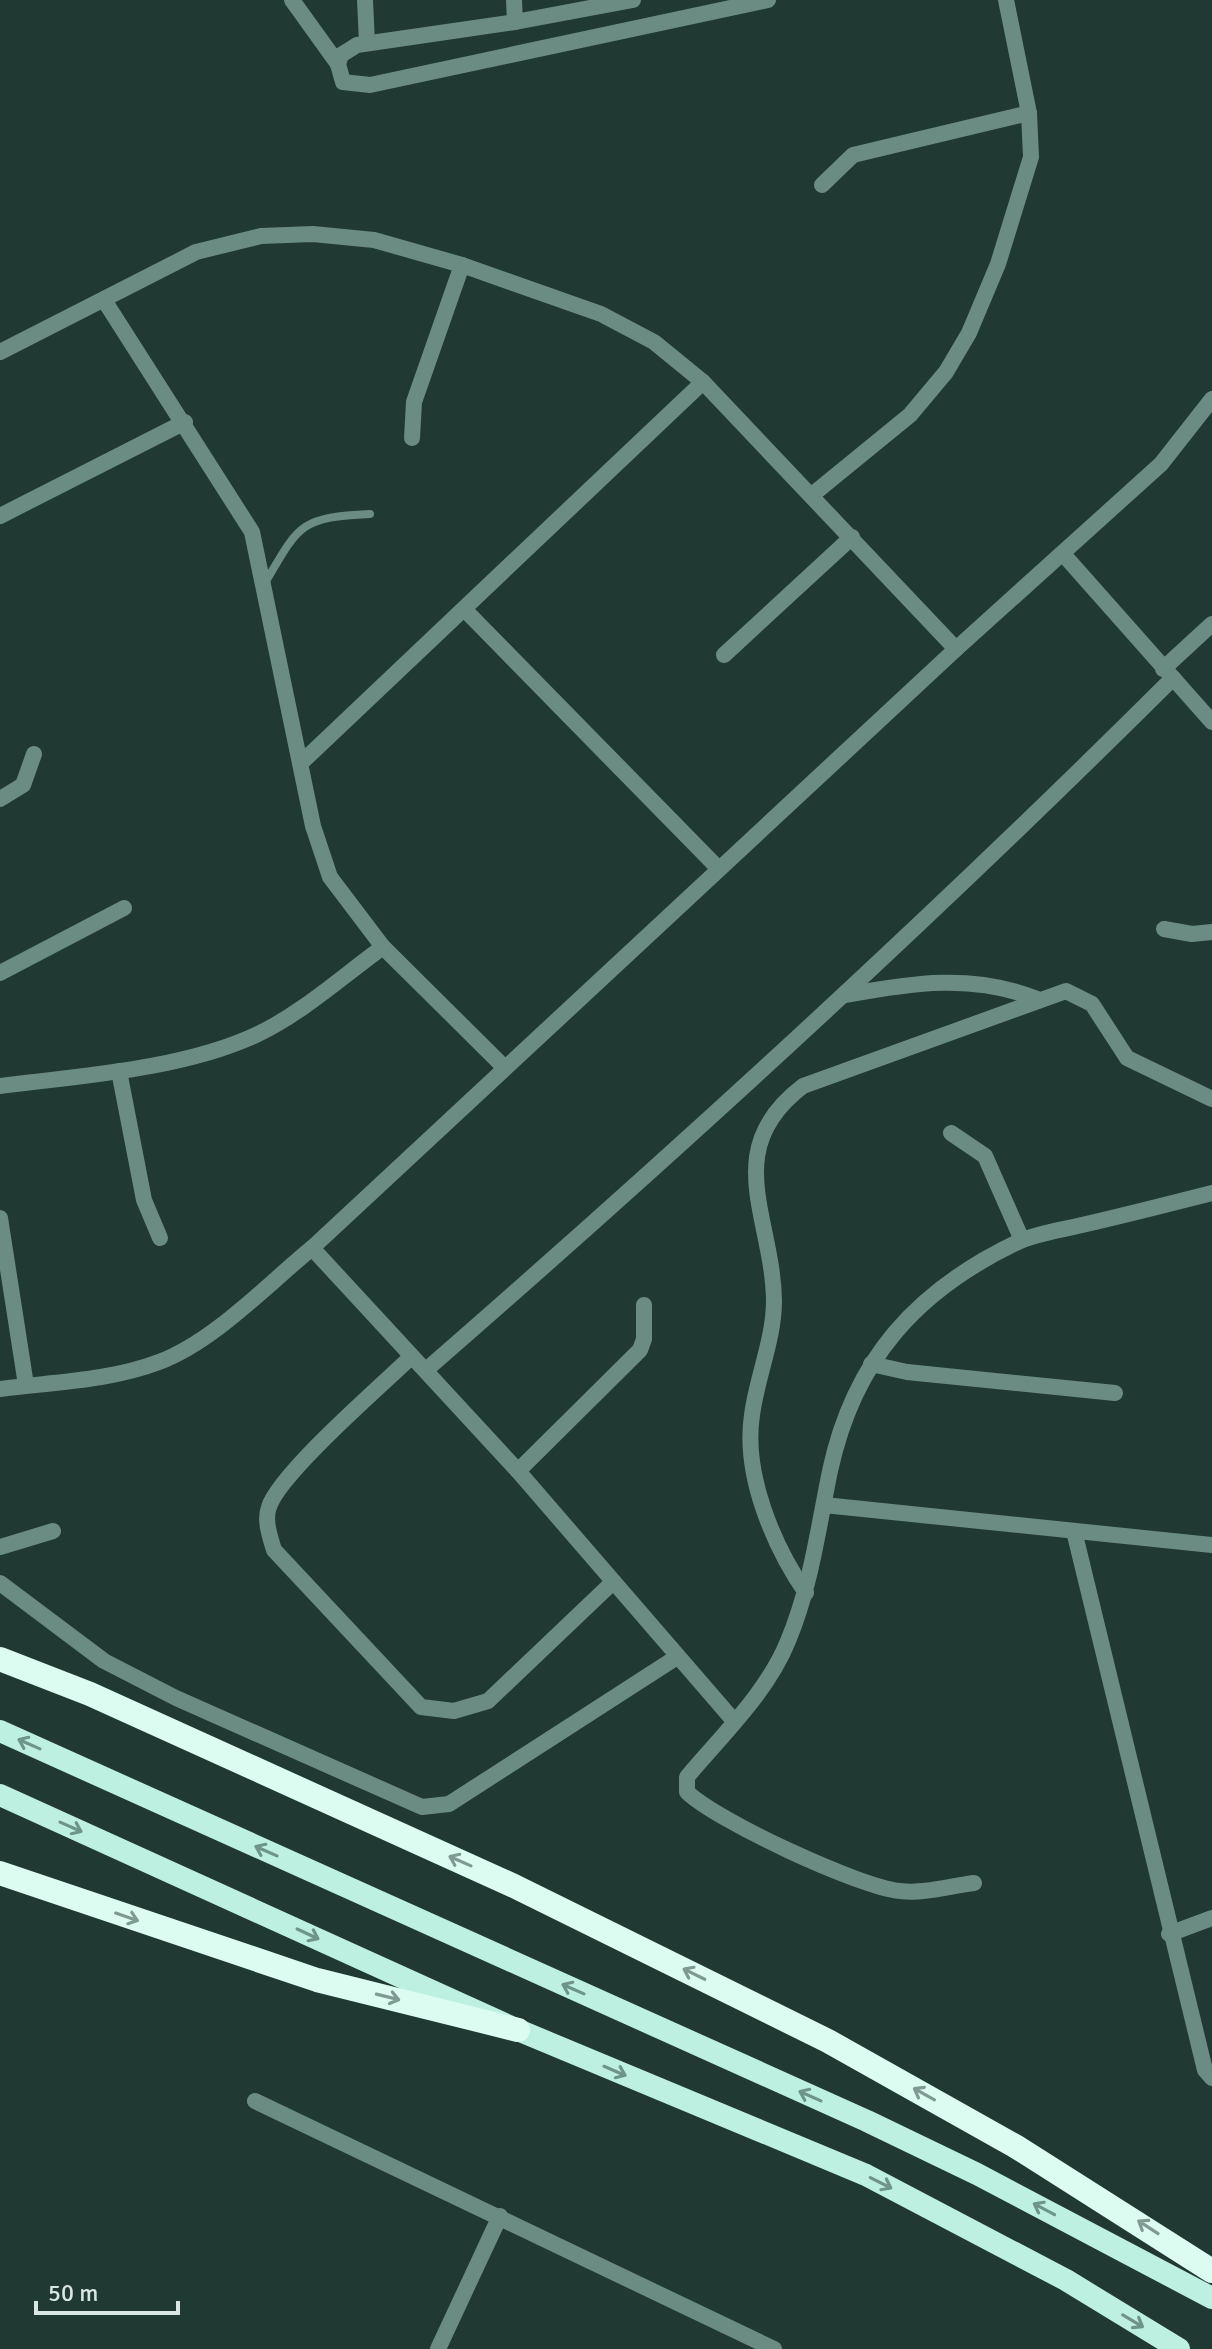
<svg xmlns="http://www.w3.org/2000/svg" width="1212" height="2349" font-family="Signika,sans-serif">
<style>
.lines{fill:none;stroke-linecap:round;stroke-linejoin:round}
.service{stroke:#6b8c82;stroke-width:8}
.minor{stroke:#6b8c82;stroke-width:16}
.trunk{stroke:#bef0e2;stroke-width:22}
.motorway{stroke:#dcfcf2;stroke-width:24}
.oneway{stroke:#6f948a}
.oneway2{stroke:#7e9a92}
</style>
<rect width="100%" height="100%" fill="#203932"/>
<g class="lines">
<!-- service -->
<path class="service" d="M 265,583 C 299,525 300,517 370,514"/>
<!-- minor -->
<g class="minor">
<path d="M 292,0 L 338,64"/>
<path d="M 365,0 L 367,43"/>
<path d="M 514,0 L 515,22"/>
<path d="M 633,0 L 515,22 L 357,45 L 341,55 L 338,64 L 343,82 L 370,85 L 768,0"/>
<path d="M 822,185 L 853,155 L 1029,113"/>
<path d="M 104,300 L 252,532 L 313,826 L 330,877 L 383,947 L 505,1068"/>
<path d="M 0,352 L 196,252 L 261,236 L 313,234 L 374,240 L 462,265 L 601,314 L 654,342 L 703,382 L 956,649"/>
<path d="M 412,438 L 414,402 L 462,265"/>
<path d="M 812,495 L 910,415 L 946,372 L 969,333 L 998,264 L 1031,157 L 1029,113 L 1006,0"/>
<path d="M 0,516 L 185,422"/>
<path d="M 1064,555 L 1212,722"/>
<path d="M 465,610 L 719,869"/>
<path d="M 724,655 L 852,537"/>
<path d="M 1163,669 L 1212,624"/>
<path d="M 302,762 L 703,382"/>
<path d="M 0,799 L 23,785 L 34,754"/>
<path d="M 1164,929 L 1192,934 L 1212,932"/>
<path d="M 0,973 L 124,908"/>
<path d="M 846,995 C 911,983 973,973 1037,999"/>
<path d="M 119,1071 L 144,1200 L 160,1238"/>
<path d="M 0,1086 C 80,1076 185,1069 258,1034 C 302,1013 343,976 383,947"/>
<path d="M 951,1133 L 985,1156 L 1022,1240"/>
<path d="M 0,1218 L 26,1385"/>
<path d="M 312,1248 L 518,1471 L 734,1721"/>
<path d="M 411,1357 C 382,1385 279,1474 269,1507 C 264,1520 270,1537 274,1550 L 421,1707 L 454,1711 L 488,1701 L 612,1583"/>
<path d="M 871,1364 L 907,1372 L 1115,1393"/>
<path d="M 426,1370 C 682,1147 932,918 1173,678"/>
<path d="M 0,1389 C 53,1382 109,1381 159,1362 C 213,1342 267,1285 312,1248 L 956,649 L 1161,464 L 1212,399"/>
<path d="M 518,1471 L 640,1350 L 644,1339 L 644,1305"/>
<path d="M 824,1505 L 1212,1545"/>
<path d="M 1074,1531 L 1205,2070 L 1212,2078"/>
<path d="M 0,1547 L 53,1531"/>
<path d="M 0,1583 L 104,1661 L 176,1698 L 422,1807 L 449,1804 L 677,1657"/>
<path d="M 806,1593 C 773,1545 743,1474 752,1415 C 757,1377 774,1339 774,1301 C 773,1217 719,1150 803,1086 L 1066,991 L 1092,1004 L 1127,1058 L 1212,1099"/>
<path d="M 974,1883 C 950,1886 924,1894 900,1891 C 859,1887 717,1821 687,1792 L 687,1777 C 722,1735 767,1693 788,1641 C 811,1586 818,1529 830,1471 C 854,1359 917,1290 1018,1242 C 1037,1233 1062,1230 1082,1225 C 1126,1215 1169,1204 1212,1193"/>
<path d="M 1169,1934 L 1212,1918"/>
<path d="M 255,2101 L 774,2349"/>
<path d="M 438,2349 L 500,2216"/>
</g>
<!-- trunk -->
<g class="trunk">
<path d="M 0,1731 L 867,2121 L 977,2174 L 1212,2298"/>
<path d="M 0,1795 L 518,2030 L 866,2175 L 1066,2280 L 1179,2349"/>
</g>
<!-- motorway -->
<g class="motorway">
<path d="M 0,1659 L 90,1694 L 514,1886 L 828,2041 L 1015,2146 L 1212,2271"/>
<path d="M 0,1873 L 317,1980 L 518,2030"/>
</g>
</g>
<!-- one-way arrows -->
<defs><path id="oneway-shaft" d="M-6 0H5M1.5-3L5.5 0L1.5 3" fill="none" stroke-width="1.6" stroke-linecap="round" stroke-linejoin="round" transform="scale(2)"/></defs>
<g class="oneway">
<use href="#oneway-shaft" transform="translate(29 1744) rotate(-156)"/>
<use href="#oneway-shaft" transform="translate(71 1827) rotate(24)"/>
<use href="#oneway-shaft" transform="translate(266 1851) rotate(-156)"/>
<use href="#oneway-shaft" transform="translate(308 1934) rotate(25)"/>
<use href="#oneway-shaft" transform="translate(573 1989) rotate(-156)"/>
<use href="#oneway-shaft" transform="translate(615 2071) rotate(23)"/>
<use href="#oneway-shaft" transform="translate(810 2096) rotate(-156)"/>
<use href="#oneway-shaft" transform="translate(881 2183) rotate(27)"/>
<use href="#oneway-shaft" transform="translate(1044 2209) rotate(-152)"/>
<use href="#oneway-shaft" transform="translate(1133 2321) rotate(31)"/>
</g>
<g class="oneway2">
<use href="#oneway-shaft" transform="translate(460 1861) rotate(-156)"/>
<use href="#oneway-shaft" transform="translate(127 1917) rotate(19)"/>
<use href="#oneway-shaft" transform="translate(694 1974) rotate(-154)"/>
<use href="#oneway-shaft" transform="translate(388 1997) rotate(14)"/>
<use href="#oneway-shaft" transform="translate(924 2094) rotate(-151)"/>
<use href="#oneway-shaft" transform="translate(1148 2227) rotate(-147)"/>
</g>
<!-- scale -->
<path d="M36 2301v12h142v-12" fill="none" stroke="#d9e7e3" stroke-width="4"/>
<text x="48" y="2301" font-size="24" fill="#d9e7e3" stroke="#203932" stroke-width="6" paint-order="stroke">50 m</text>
</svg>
